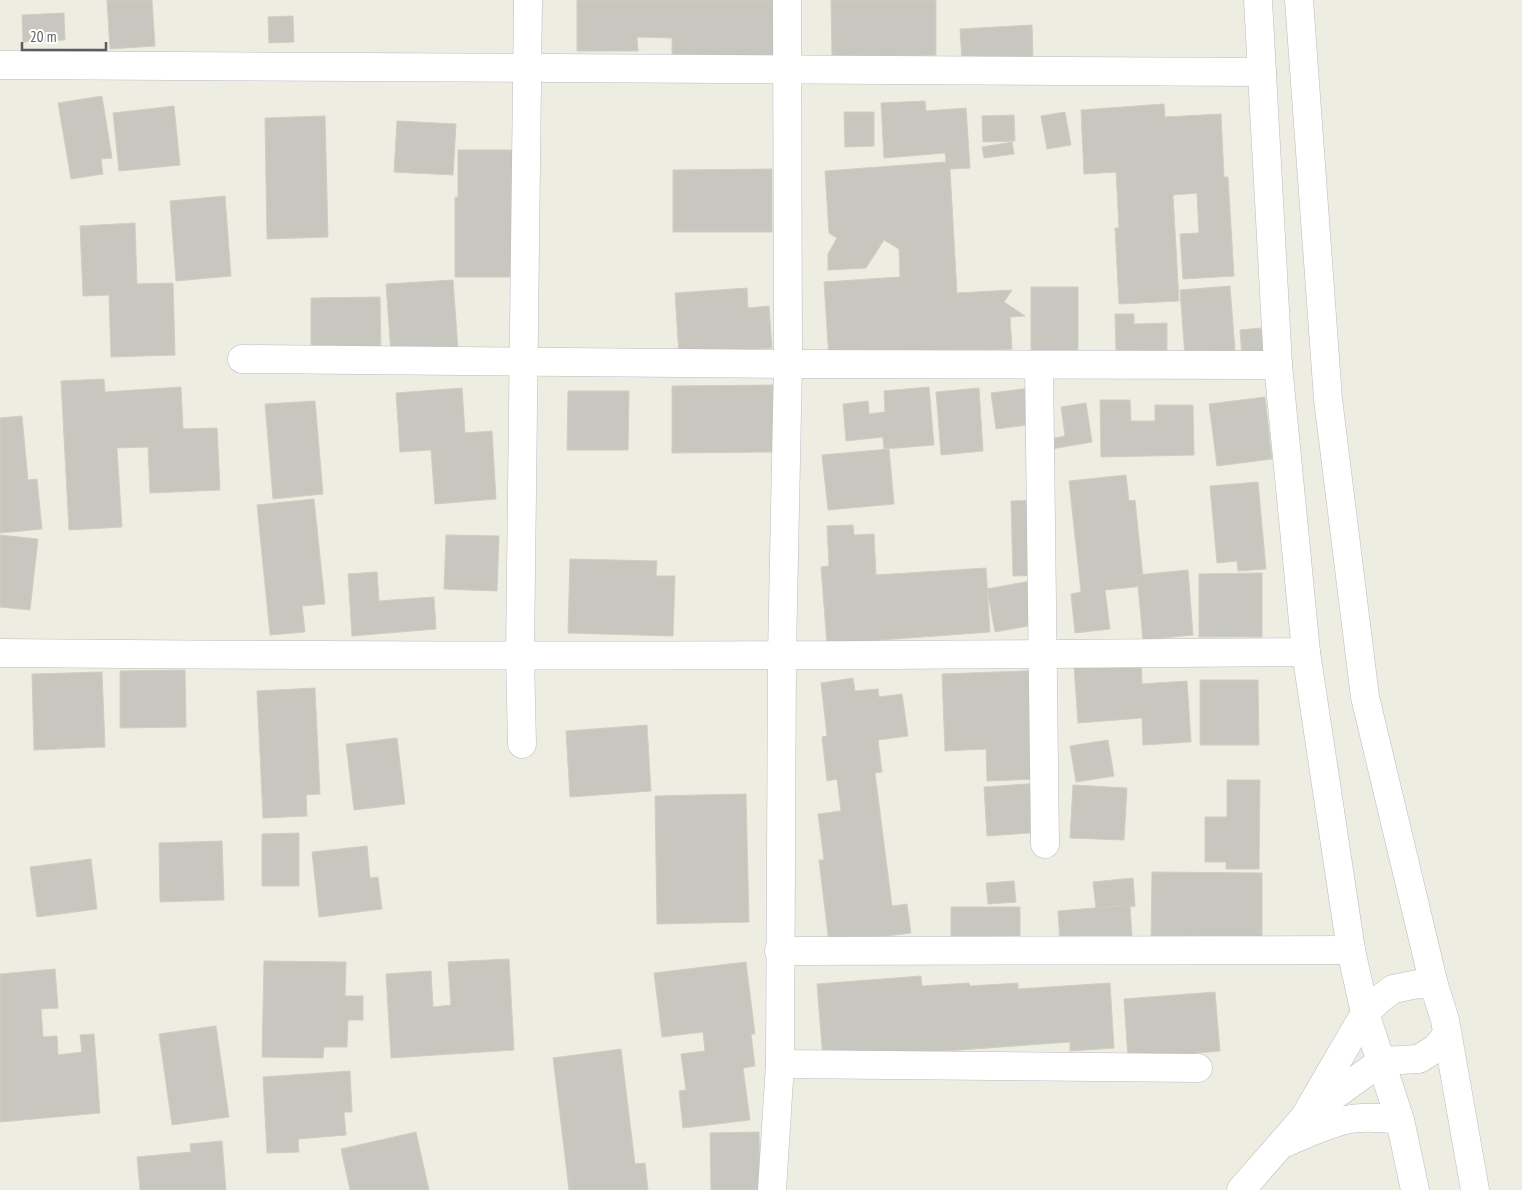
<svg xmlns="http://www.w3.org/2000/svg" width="1522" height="1190" font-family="'PT Sans Narrow',sans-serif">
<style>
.building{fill:#c8c7bf;stroke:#d1cfc1}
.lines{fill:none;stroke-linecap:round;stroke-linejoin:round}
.minor-casing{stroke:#babbc0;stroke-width:29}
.minor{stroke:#fff;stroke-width:28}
</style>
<rect width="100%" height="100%" fill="#edede2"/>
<!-- building -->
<g class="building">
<path d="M 107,0 L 152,0 L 155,46 L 110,49 Z"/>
<path d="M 577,0 L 780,0 L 780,57 L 672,57 L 672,38 L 637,37 L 638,51 L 577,51 Z"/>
<path d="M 831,0 L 936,0 L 936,55 L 832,57 Z"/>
<path d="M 64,13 L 65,40 L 23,42 L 22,15 Z"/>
<path d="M 293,16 L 294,42 L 269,43 L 268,17 Z"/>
<path d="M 1032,25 L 1033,58 L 962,61 L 960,29 Z"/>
<path d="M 102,96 L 112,158 L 101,159 L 103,174 L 71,179 L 58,103 Z"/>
<path d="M 925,101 L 926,111 L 966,108 L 970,168 L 950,169 L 957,293 L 1012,290 L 1004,302 L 1025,316 L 1010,317 L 1012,349 L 829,360 L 824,282 L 900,277 L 899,249 L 884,240 L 866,268 L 828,270 L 828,254 L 837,238 L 829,233 L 825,171 L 946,162 L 945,153 L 884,158 L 881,103 Z"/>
<path d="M 1164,104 L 1165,117 L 1221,114 L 1224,177 L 1228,177 L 1234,276 L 1183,279 L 1180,234 L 1199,233 L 1197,193 L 1173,195 L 1179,301 L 1119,304 L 1115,228 L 1119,228 L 1116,172 L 1084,174 L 1081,110 Z"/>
<path d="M 174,106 L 180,165 L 119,171 L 113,113 Z"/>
<path d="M 844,112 L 874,112 L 874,146 L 845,147 Z"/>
<path d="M 1065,112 L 1071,145 L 1047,149 L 1041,116 Z"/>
<path d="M 1014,115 L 1015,141 L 983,142 L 982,116 Z"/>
<path d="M 325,116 L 328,237 L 267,239 L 265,118 Z"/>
<path d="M 397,121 L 456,124 L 453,175 L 394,172 Z"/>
<path d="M 1012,142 L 1014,154 L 984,158 L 982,147 Z"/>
<path d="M 458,150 L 513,150 L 512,277 L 455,277 L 455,197 L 458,197 Z"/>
<path d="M 772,169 L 772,232 L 673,232 L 673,170 Z"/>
<path d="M 225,196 L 231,276 L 176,281 L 170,201 Z"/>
<path d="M 135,223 L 137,284 L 173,283 L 175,355 L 111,357 L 109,295 L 83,296 L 80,226 Z"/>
<path d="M 453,280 L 458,350 L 391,354 L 386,284 Z"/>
<path d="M 1230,286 L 1235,351 L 1185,356 L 1180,290 Z"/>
<rect x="1031" y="287" width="47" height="68"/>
<path d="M 747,288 L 748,308 L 769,306 L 772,348 L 679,355 L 675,293 Z"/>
<path d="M 380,297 L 381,354 L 311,355 L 311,298 Z"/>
<path d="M 1115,314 L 1134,314 L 1134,324 L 1167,323 L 1167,352 L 1116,353 Z"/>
<path d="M 1261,328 L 1264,354 L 1242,357 L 1240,330 Z"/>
<path d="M 104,379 L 105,392 L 181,387 L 183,429 L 217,428 L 220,490 L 150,493 L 148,447 L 117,448 L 122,527 L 69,530 L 61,381 Z"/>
<path d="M 773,385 L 773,452 L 672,453 L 672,386 Z"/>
<path d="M 929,387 L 934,445 L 884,449 L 883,437 L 846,441 L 843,404 L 868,401 L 869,414 L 885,412 L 884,391 Z"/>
<path d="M 1038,387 L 1043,423 L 996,429 L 991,393 Z"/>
<path d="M 462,388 L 465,433 L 492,431 L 496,499 L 435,504 L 431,450 L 400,452 L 396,393 Z"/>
<path d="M 979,388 L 983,451 L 941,455 L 936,392 Z"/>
<path d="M 568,391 L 629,391 L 628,450 L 567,450 Z"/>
<path d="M 1265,397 L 1272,459 L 1217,466 L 1209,404 Z"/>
<path d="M 1100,400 L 1130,400 L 1131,421 L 1155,421 L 1155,405 L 1193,405 L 1194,455 L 1101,457 Z"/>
<path d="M 315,401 L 323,494 L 273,499 L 265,404 Z"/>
<path d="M 1086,403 L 1092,442 L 1051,449 L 1049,439 L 1065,436 L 1061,407 Z"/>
<path d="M 22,416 L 28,480 L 37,479 L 42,529 L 0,533 L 0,418 Z"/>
<path d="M 889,449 L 894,504 L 828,510 L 822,455 Z"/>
<path d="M 1126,475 L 1129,501 L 1135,500 L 1144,586 L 1105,590 L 1110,629 L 1075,633 L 1071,594 L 1081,592 L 1069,481 Z"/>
<path d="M 1258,482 L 1266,569 L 1238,571 L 1237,561 L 1217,563 L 1210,486 Z"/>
<path d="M 314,499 L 325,604 L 302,606 L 305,632 L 270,635 L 257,505 Z"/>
<path d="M 1046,500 L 1047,575 L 1013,576 L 1011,501 Z"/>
<path d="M 853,525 L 854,535 L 874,534 L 876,575 L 986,568 L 990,632 L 827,644 L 821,567 L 829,566 L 827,526 Z"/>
<path d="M 0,535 L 38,539 L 30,610 L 0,607 Z"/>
<path d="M 446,535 L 499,536 L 497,591 L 444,589 Z"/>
<path d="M 570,559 L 657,561 L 656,576 L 675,576 L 673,636 L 568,633 Z"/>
<path d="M 1188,570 L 1193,635 L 1143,640 L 1137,575 Z"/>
<path d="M 377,572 L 379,601 L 434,597 L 436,629 L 352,636 L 348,574 Z"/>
<path d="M 1262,573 L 1262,637 L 1199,637 L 1199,574 Z"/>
<path d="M 1041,579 L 1039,624 L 995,632 L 987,589 Z"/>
<path d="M 1141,661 L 1142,684 L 1187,681 L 1191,742 L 1143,745 L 1142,718 L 1078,723 L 1074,666 Z"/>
<path d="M 185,670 L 186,727 L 120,728 L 120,671 Z"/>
<path d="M 1051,670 L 1038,779 L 987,781 L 986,749 L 945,751 L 942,674 Z"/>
<path d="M 102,672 L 105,747 L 34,750 L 32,674 Z"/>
<path d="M 853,678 L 855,691 L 878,689 L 879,697 L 902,694 L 908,736 L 878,740 L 882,772 L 875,773 L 892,906 L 907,904 L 911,933 L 829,943 L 819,860 L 824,860 L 818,814 L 841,811 L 837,779 L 827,781 L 822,737 L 827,736 L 821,683 Z"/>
<path d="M 1200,680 L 1258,680 L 1259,745 L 1200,745 Z"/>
<path d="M 315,688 L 320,794 L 306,795 L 307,816 L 263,818 L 257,691 Z"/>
<path d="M 647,725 L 651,791 L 570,797 L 566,731 Z"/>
<path d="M 397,738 L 405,804 L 354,810 L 346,744 Z"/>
<path d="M 1108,740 L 1114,776 L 1076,782 L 1070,746 Z"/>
<path d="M 1227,780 L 1260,780 L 1259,869 L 1226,869 L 1226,862 L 1205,862 L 1205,817 L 1227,817 Z"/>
<path d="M 1041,783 L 1044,832 L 987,836 L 984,787 Z"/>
<path d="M 1073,785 L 1127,788 L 1124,840 L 1070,838 Z"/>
<path d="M 746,794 L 749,922 L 657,924 L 655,796 Z"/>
<path d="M 299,833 L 299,886 L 262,886 L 262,834 Z"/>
<path d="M 222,841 L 224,900 L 160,902 L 159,843 Z"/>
<path d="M 367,846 L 370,878 L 378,877 L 382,909 L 319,917 L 312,852 Z"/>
<path d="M 91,859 L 97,909 L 37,917 L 30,867 Z"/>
<path d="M 1152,872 L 1262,873 L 1262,945 L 1151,944 Z"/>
<path d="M 1133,878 L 1135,906 L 1096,909 L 1093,882 Z"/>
<path d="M 1014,881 L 1016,902 L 988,904 L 986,883 Z"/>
<path d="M 1130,905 L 1132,937 L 1060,943 L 1058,911 Z"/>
<rect x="951" y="907" width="69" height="32"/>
<path d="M 509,959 L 514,1050 L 391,1058 L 386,974 L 431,971 L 433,1007 L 451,1005 L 448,962 Z"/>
<path d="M 264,961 L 346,962 L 345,996 L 363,996 L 363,1020 L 348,1020 L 347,1047 L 324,1047 L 323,1058 L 262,1057 Z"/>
<path d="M 746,962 L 755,1034 L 751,1034 L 755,1066 L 743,1068 L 750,1120 L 683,1128 L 679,1091 L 686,1090 L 681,1054 L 705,1051 L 703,1032 L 662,1037 L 654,973 Z"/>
<path d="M 55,969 L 58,1008 L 41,1009 L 43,1037 L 57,1036 L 58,1055 L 82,1052 L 80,1035 L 94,1034 L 100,1113 L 0,1122 L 0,974 Z"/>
<path d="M 921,976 L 922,986 L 969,983 L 970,986 L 1018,983 L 1018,989 L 1110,983 L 1114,1048 L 1070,1051 L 1070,1042 L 823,1060 L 817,984 Z"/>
<path d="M 1215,992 L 1220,1051 L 1128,1059 L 1124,999 Z"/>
<path d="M 216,1026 L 229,1117 L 172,1125 L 159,1034 Z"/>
<path d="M 621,1049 L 635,1164 L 645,1163 L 648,1190 L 569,1190 L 553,1058 Z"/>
<path d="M 350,1071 L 352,1112 L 344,1112 L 346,1135 L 298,1139 L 299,1152 L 267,1153 L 263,1077 Z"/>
<path d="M 416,1132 L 429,1190 L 350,1190 L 341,1149 Z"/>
<path d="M 759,1132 L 760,1190 L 711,1190 L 710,1133 Z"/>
<path d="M 222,1141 L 226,1190 L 140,1190 L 137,1157 L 191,1152 L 190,1144 Z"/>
</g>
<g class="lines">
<defs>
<g id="minor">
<path d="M 1258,0 L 1278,365 L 1306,652 L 1351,950 L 1365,1013 L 1400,1120 L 1415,1190"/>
<path d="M 1299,0 L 1328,399 L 1365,697 L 1434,985 L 1445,1020 L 1475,1190"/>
<path d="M 0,65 L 1262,72"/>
<path d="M 242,359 L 788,364 L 1278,365"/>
<path d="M 1039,365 L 1045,844"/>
<path d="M 0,653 C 435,657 871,656 1306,652"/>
<path d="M 522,744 L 520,655 L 528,0"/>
<path d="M 779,951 L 1351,950"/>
<path d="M 780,1064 L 1198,1068"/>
<path d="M 1313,1111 L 1382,1061 L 1419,1059 L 1436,1048 L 1446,1036"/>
<path d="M 1287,1142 C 1306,1134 1325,1125 1346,1120 C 1363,1116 1383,1118 1400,1120"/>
<path d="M 772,1190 L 780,1064 L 782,654 L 788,364 L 787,0"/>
<path d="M 1241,1190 L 1304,1118 L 1365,1013 L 1381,998 L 1393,989 L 1418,984 L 1434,985"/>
</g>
</defs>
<!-- minor casing -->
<use href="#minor" class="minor-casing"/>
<!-- minor -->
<use href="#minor" class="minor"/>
</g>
<!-- scale -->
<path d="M22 42v8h84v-8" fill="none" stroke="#5a5c62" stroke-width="2.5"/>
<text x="30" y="42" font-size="15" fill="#5a5c62" stroke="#ffffff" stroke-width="4" paint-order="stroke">20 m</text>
</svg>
